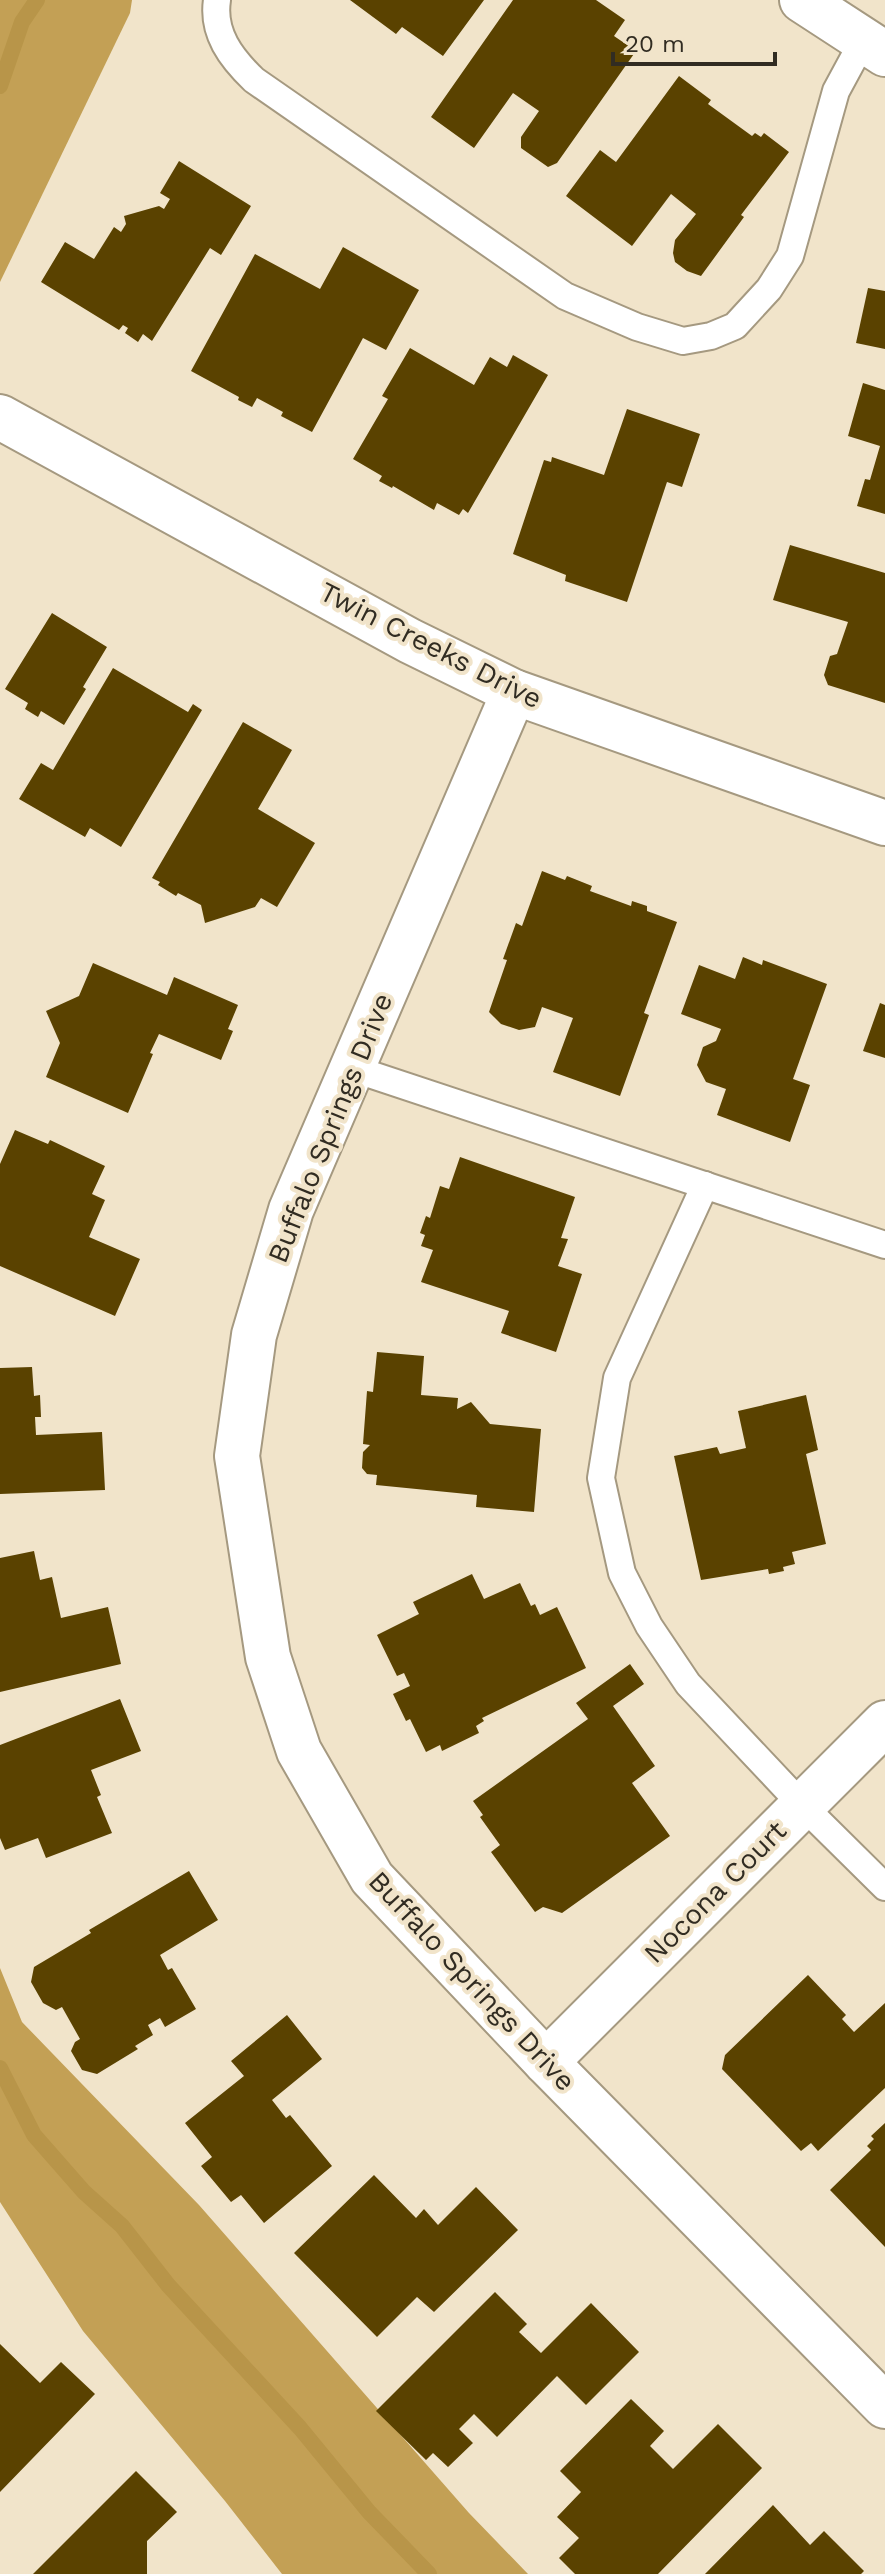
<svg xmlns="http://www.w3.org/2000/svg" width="885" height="2574" font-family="'Work Sans',sans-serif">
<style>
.forest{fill:#c3a055}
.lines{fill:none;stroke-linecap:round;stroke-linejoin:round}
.stream{stroke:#b89549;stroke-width:16}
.building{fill:#5a4200}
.service-casing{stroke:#a59980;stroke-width:30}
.minor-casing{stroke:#a59980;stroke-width:48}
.tertiary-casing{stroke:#a59980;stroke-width:48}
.service{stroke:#fff;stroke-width:26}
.minor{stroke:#fff;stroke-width:44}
.tertiary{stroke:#fff;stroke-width:44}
.labels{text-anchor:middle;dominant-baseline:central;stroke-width:8;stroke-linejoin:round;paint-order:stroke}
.street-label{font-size:28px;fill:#312c22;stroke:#f1e4ca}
</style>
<rect width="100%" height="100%" fill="#f1e4ca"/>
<!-- forest -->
<g class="forest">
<path d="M 0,0 L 132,0 L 130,13 L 0,282 Z"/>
<path d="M 0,1968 L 22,2022 L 199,2205 L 469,2513 L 528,2574 L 282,2574 L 225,2501 L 83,2331 L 0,2202 Z"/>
</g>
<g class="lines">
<!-- stream -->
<g class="stream">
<path d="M 0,86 L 22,22 L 37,0"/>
<path d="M 0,2068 L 34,2135 L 84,2192 L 122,2226 L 168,2285 L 300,2428 L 369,2512 L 429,2574"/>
</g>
</g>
<!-- building -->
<g class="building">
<path d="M 350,0 L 484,0 L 443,56 L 402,27 L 396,34 Z"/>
<path d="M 513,0 L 596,0 L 625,20 L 614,36 L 636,51 L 557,163 L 548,167 L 521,148 L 521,137 L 539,111 L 513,93 L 474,148 L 431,117 Z"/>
<path d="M 679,76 L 711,100 L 708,104 L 752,136 L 755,133 L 761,137 L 764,133 L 789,152 L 741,215 L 744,217 L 701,276 L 687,271 L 675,262 L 673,253 L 675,240 L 696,214 L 671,194 L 632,246 L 566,196 L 600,150 L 616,162 Z"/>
<path d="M 179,161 L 251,206 L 221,255 L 210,248 L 152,341 L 143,334 L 138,342 L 125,333 L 128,328 L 123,325 L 119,330 L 41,282 L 65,242 L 94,259 L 114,227 L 121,232 L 126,224 L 124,216 L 159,206 L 164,209 L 170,199 L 160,193 Z"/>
<path d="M 343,247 L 419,290 L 386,350 L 363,338 L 312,432 L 281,416 L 283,412 L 257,398 L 252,407 L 238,400 L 239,397 L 191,371 L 255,254 L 320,289 Z"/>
<path d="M 868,288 L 885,291 L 885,349 L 856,343 Z"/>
<path d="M 410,348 L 474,385 L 490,357 L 507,367 L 513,355 L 548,375 L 468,513 L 463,509 L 459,515 L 437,503 L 434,510 L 393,486 L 392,488 L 379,481 L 382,476 L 353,459 L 388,399 L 382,396 Z"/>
<path d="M 863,383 L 885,390 L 885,514 L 857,506 L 865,479 L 870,480 L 880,446 L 848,436 Z"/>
<path d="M 627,409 L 700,434 L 682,487 L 667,482 L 627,602 L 565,581 L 566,575 L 513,554 L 544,460 L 551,462 L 552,457 L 604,475 Z"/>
<path d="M 790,545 L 885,573 L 885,703 L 828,685 L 824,675 L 830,656 L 837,654 L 848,622 L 773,600 Z"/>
<path d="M 52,613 L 107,647 L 83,687 L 86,689 L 64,725 L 41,711 L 38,717 L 25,709 L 28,703 L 5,689 Z"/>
<path d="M 113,668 L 188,712 L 193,704 L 202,710 L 121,847 L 90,828 L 85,837 L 19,799 L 41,763 L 53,770 Z"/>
<path d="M 243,722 L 292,750 L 258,809 L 315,843 L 277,907 L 261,898 L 255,907 L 205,923 L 201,905 L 178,893 L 176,896 L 158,885 L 160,882 L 152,878 Z"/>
<path d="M 542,871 L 565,880 L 567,876 L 592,886 L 590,891 L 631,906 L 632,901 L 647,906 L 647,911 L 677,922 L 644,1013 L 649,1015 L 620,1096 L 553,1072 L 573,1018 L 542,1007 L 535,1027 L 519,1030 L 501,1024 L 489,1012 L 507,960 L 503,959 L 516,923 L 522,926 Z"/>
<path d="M 743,957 L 762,965 L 763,960 L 827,984 L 793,1079 L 810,1085 L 790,1142 L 717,1115 L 726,1089 L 706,1082 L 697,1065 L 703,1047 L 716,1041 L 721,1029 L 681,1014 L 699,965 L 735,979 Z"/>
<path d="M 93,963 L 167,995 L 174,977 L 238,1005 L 228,1029 L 233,1031 L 221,1060 L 159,1034 L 150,1053 L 153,1054 L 128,1113 L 46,1077 L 60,1043 L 46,1011 L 79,996 Z"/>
<path d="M 880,1003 L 885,1005 L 885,1058 L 863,1051 Z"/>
<path d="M 15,1130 L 48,1144 L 50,1140 L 105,1166 L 92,1194 L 105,1200 L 89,1237 L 140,1259 L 115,1316 L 0,1266 L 0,1164 Z"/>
<path d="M 460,1157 L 575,1197 L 561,1238 L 568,1239 L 558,1266 L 582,1274 L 556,1352 L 501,1333 L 509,1311 L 421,1282 L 433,1250 L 421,1246 L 425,1235 L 420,1233 L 426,1216 L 430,1218 L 440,1186 L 449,1189 Z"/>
<path d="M 377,1352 L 424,1356 L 421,1395 L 458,1398 L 457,1409 L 471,1402 L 490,1424 L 541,1429 L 534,1512 L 476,1507 L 477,1495 L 376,1485 L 377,1475 L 367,1474 L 362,1468 L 363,1452 L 370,1445 L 363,1444 L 367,1391 L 373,1392 Z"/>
<path d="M 32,1367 L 34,1396 L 40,1395 L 41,1417 L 35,1417 L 36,1435 L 102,1432 L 105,1490 L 0,1494 L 0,1368 Z"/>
<path d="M 806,1395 L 818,1450 L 806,1454 L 826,1544 L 792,1552 L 795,1564 L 783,1567 L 784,1571 L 769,1574 L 768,1569 L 701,1580 L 674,1456 L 717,1447 L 720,1454 L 746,1448 L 738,1411 Z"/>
<path d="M 34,1551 L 40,1580 L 52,1577 L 61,1618 L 108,1607 L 121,1664 L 0,1692 L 0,1558 Z"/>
<path d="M 472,1574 L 484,1599 L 520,1583 L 531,1606 L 535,1604 L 540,1615 L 557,1607 L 586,1668 L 482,1718 L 484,1721 L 476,1726 L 479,1733 L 442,1751 L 440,1745 L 426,1752 L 410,1719 L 406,1721 L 393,1694 L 410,1686 L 404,1673 L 397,1676 L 377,1635 L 419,1614 L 413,1602 Z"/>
<path d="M 630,1664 L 644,1684 L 613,1706 L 655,1766 L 632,1783 L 670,1836 L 562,1913 L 543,1907 L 535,1912 L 491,1852 L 500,1845 L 480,1817 L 483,1815 L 473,1801 L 588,1719 L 576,1703 Z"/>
<path d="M 120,1699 L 141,1751 L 91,1770 L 101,1795 L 97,1797 L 112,1833 L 46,1858 L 38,1838 L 5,1850 L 0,1838 L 0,1745 Z"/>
<path d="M 189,1871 L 218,1920 L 160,1955 L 168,1970 L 172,1968 L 196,2009 L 165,2027 L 160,2018 L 148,2025 L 153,2035 L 135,2046 L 138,2049 L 97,2074 L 82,2070 L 71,2051 L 75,2042 L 80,2039 L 62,2007 L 56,2010 L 43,2003 L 31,1982 L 34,1967 L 91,1933 L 89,1930 Z"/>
<path d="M 808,1975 L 846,2015 L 842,2019 L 854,2032 L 885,2003 L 885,2088 L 818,2151 L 811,2143 L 801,2151 L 722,2069 L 725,2055 Z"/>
<path d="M 287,2015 L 322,2059 L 272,2100 L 286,2118 L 290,2115 L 332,2166 L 264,2223 L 241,2195 L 231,2202 L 201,2166 L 212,2157 L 185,2123 L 244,2076 L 231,2061 Z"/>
<path d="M 885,2123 L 885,2247 L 830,2190 L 871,2150 L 867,2146 L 874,2139 L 871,2136 Z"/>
<path d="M 374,2175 L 416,2218 L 424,2209 L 438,2225 L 476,2187 L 518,2230 L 434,2312 L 417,2297 L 377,2337 L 294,2253 Z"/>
<path d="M 495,2292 L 527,2324 L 519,2332 L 541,2353 L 591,2303 L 639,2352 L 586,2405 L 557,2376 L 497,2437 L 474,2414 L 459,2429 L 473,2443 L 448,2467 L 433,2453 L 426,2460 L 376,2411 Z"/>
<path d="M 0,2344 L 40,2383 L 61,2362 L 95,2394 L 0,2492 Z"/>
<path d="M 631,2399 L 664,2431 L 650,2446 L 673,2469 L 718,2424 L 762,2468 L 658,2574 L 575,2574 L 559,2558 L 579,2538 L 557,2517 L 581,2492 L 560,2471 Z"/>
<path d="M 136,2471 L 177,2512 L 147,2541 L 147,2574 L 33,2574 Z"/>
<path d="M 773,2505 L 810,2545 L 824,2531 L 864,2571 L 861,2574 L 705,2574 Z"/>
</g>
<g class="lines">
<defs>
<g id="service">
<path d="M 217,0 C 212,33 231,58 254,80 L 565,296 L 637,327 L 683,341 L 711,336 L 735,326 L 769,289 L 790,256 L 836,91 L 863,41"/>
<path d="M 351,1068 L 885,1245"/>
<path d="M 705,1185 L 617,1378 L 601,1478 L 622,1573 L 649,1626 L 688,1684 L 802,1805 L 885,1887"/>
</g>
<g id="minor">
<path d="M 802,0 L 885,54"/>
<path d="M 514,692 L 291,1210 L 254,1335 L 237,1456 L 268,1657 L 299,1751 L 372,1878 L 546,2062 L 885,2406"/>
<path d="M 546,2062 L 885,1723"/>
</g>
<path id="tertiary" d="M 0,417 L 410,641 L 514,692 L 885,823"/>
</defs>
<!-- service casing -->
<use href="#service" class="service-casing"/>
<!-- minor casing -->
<use href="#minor" class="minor-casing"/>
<!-- tertiary casing -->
<use href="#tertiary" class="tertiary-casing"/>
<!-- service -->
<use href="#service" class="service"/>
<!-- minor -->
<use href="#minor" class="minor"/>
<!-- tertiary -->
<use href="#tertiary" class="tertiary"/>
</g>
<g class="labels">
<!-- street labels -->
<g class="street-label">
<text transform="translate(431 645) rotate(27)">Twin Creeks Drive</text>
<text transform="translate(330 1128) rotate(-68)">Buffalo Springs Drive</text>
<text transform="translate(715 1892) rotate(-45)">Nocona Court</text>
<text transform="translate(472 1981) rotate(47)">Buffalo Springs Drive</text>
</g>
</g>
<!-- scale -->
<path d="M613 52v12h162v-12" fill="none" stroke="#312c22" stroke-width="4"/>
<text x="625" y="52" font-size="24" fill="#312c22" stroke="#f1e4ca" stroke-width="6" paint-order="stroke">20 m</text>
</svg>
